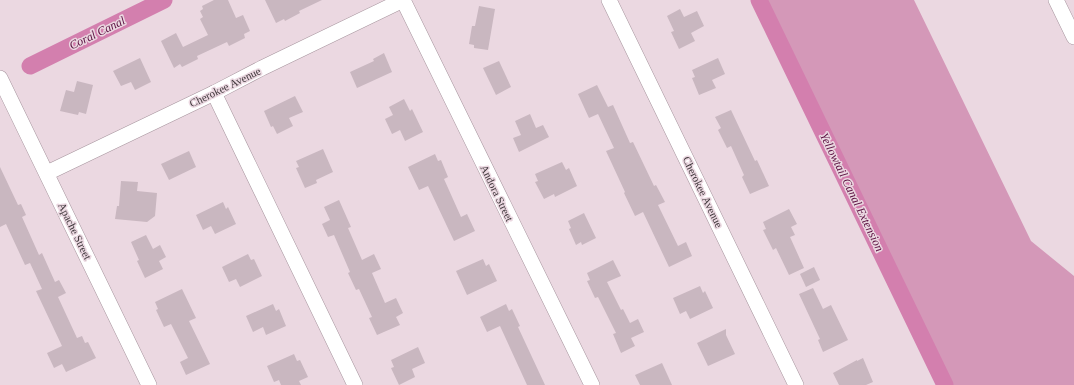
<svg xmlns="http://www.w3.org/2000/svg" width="1074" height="385" font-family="Georgia,serif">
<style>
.green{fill:#d498b8}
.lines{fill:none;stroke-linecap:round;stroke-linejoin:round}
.canal{stroke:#d37fae;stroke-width:17}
.building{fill:#c9b7c0}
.street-casing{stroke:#a7959e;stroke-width:16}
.street{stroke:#fff;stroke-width:15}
.labels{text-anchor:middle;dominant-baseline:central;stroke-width:3;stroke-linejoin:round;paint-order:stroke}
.street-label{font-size:11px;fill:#41393d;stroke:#ebd8e1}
.water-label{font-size:12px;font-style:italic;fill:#5b1041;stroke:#ebd8e1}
</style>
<rect width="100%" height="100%" fill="#ebd8e1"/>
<!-- green -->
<path class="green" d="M 753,0 L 914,0 L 1031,241 L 1074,276 L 1074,385 L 939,385 Z"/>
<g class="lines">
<!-- canal -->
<g class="canal">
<path d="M 759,0 L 945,385"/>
<path d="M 30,66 L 164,0"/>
</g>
</g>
<!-- building -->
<g class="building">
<path d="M 214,0 L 228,0 L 236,18 L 243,15 L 250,31 L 244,34 L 245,38 L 229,46 L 227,42 L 197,56 L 198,59 L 182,67 L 180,64 L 174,68 L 161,41 L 176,33 L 183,47 L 208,35 L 200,19 L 203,17 L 200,11 L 203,9 L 202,6 Z"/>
<path d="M 265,0 L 322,0 L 299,11 L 300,13 L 285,21 L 284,19 L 276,23 Z"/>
<path d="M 479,6 L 495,9 L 488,50 L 474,48 L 474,45 L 469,44 L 472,26 L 475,26 Z"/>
<path d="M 680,9 L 684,17 L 697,11 L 704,26 L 691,33 L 695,41 L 679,49 L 671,32 L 674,31 L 667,16 Z"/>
<path d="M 384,53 L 392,72 L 357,88 L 350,72 L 374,61 L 373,59 Z"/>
<path d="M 140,58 L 151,82 L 135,90 L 131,82 L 121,86 L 113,71 Z"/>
<path d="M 718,58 L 725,74 L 712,80 L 716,88 L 699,95 L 692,78 L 695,77 L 692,70 Z"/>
<path d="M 499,61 L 511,87 L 496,95 L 483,68 Z"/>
<path d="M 77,81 L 93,85 L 86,114 L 79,112 L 78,115 L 60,111 L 66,90 L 74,92 Z"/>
<path d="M 597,85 L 608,107 L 613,105 L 630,143 L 633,142 L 654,186 L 656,185 L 665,202 L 658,205 L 678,246 L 686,242 L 692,256 L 669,267 L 643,212 L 635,216 L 624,193 L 625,192 L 606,151 L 614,148 L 598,114 L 589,118 L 578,94 Z"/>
<path d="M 295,96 L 303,112 L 289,118 L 293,126 L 277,134 L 273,126 L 271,127 L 264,111 Z"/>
<path d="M 404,99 L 410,111 L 412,109 L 423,132 L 405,141 L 400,130 L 392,134 L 385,119 L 393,115 L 389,107 Z"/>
<path d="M 731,110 L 755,161 L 757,160 L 769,186 L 750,194 L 742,177 L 744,175 L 731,146 L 727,148 L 718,130 L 721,128 L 715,117 Z"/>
<path d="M 530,114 L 536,128 L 543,125 L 549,137 L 519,152 L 513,138 L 521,135 L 515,121 Z"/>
<path d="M 323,149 L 333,172 L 316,180 L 317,183 L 305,188 L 296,168 L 299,167 L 296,161 Z"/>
<path d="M 189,151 L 196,167 L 169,180 L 161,164 Z"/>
<path d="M 435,154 L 438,161 L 441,160 L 448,177 L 444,179 L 461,217 L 467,214 L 475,231 L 454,241 L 428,186 L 419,190 L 408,167 Z"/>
<path d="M 562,162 L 566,170 L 569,168 L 577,186 L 555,197 L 554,194 L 544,199 L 535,182 L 538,181 L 535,174 Z"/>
<path d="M 0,167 L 18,205 L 21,204 L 26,215 L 22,217 L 39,255 L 42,253 L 55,282 L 59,280 L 66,293 L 58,297 L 77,338 L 82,336 L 85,343 L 88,342 L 96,358 L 66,372 L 62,364 L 54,368 L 47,353 L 62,346 L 36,291 L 42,289 L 30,263 L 25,265 L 6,224 L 0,227 Z"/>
<path d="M 121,181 L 138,182 L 137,191 L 157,193 L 155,216 L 147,222 L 115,219 L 117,206 L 119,206 Z"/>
<path d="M 339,200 L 351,227 L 348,228 L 362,260 L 374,254 L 381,269 L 372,273 L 385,303 L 396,298 L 403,313 L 396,317 L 400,325 L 377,335 L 369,318 L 372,317 L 359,289 L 356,290 L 348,273 L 350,272 L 334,235 L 328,237 L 322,224 L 330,220 L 324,207 Z"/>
<path d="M 223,202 L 226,209 L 228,207 L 236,224 L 215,234 L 211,226 L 203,230 L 196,215 Z"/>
<path d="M 789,209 L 797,224 L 791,227 L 795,235 L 790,237 L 804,268 L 789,275 L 776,248 L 773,250 L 763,230 L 766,229 L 763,222 Z"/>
<path d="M 584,213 L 596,238 L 582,245 L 581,242 L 576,245 L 569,229 L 571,228 L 568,221 Z"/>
<path d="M 146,235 L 153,249 L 160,245 L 166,257 L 159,261 L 163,269 L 145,278 L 137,261 L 139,260 L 131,242 Z"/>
<path d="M 248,254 L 251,260 L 254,259 L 262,276 L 240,287 L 236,279 L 229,282 L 222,267 Z"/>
<path d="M 483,259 L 486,266 L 489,264 L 497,281 L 467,295 L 456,271 Z"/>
<path d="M 613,260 L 621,276 L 607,282 L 621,310 L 623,309 L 630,323 L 638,319 L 644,332 L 631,338 L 635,346 L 621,353 L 613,334 L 616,333 L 598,297 L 595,298 L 587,281 L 590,280 L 587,273 Z"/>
<path d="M 814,267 L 820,280 L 806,287 L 800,274 Z"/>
<path d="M 700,286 L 703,293 L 705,291 L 713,308 L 690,319 L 686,311 L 680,314 L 673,298 Z"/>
<path d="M 813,288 L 823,309 L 831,305 L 848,340 L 823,352 L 818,340 L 820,339 L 799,294 Z"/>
<path d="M 182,289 L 196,318 L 189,321 L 210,364 L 186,375 L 180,362 L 188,358 L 171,324 L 164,327 L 156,310 L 158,309 L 155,302 Z"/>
<path d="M 273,304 L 276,311 L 279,309 L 286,326 L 266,335 L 263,327 L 253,332 L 246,316 Z"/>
<path d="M 506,304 L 509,311 L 512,309 L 520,326 L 518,327 L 545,385 L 527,385 L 500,326 L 487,332 L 480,317 Z"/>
<path d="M 726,329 L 726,335 L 735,354 L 708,366 L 697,343 Z"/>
<path d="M 418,347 L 425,363 L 412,369 L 415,377 L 399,385 L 391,368 L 394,367 L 391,360 Z"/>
<path d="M 294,354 L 297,361 L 300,360 L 308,377 L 299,381 L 301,385 L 281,385 L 279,380 L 274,382 L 267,366 Z"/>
<path d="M 863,358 L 873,382 L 866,385 L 839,385 L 833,373 L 857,360 L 857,361 Z"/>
<path d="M 662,363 L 672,385 L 640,385 L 635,375 Z"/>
</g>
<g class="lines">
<defs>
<g id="street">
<path d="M 403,0 L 592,385"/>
<path d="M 609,0 L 796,385"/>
<path d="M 1056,0 L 1074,37"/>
<path d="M 0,78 L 149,385"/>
<path d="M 214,93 L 355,385"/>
<path d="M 47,173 L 214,93 L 262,68 L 403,0"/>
</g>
</defs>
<!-- street casing -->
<use href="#street" class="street-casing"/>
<!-- street -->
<use href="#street" class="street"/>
</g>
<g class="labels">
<!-- street labels -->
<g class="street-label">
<text transform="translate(225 87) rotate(-26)">Cherokee Avenue</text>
<text transform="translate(703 192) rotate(64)">Cherokee Avenue</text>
<text transform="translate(497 193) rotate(64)">Andora Street</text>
<text transform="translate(75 231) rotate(64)">Apache Street</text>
</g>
<!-- water labels -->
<g class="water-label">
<text transform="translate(97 33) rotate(-26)">Coral Canal</text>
<text transform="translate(852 192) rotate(64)">Yellowtail Canal Extension</text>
</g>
</g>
</svg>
